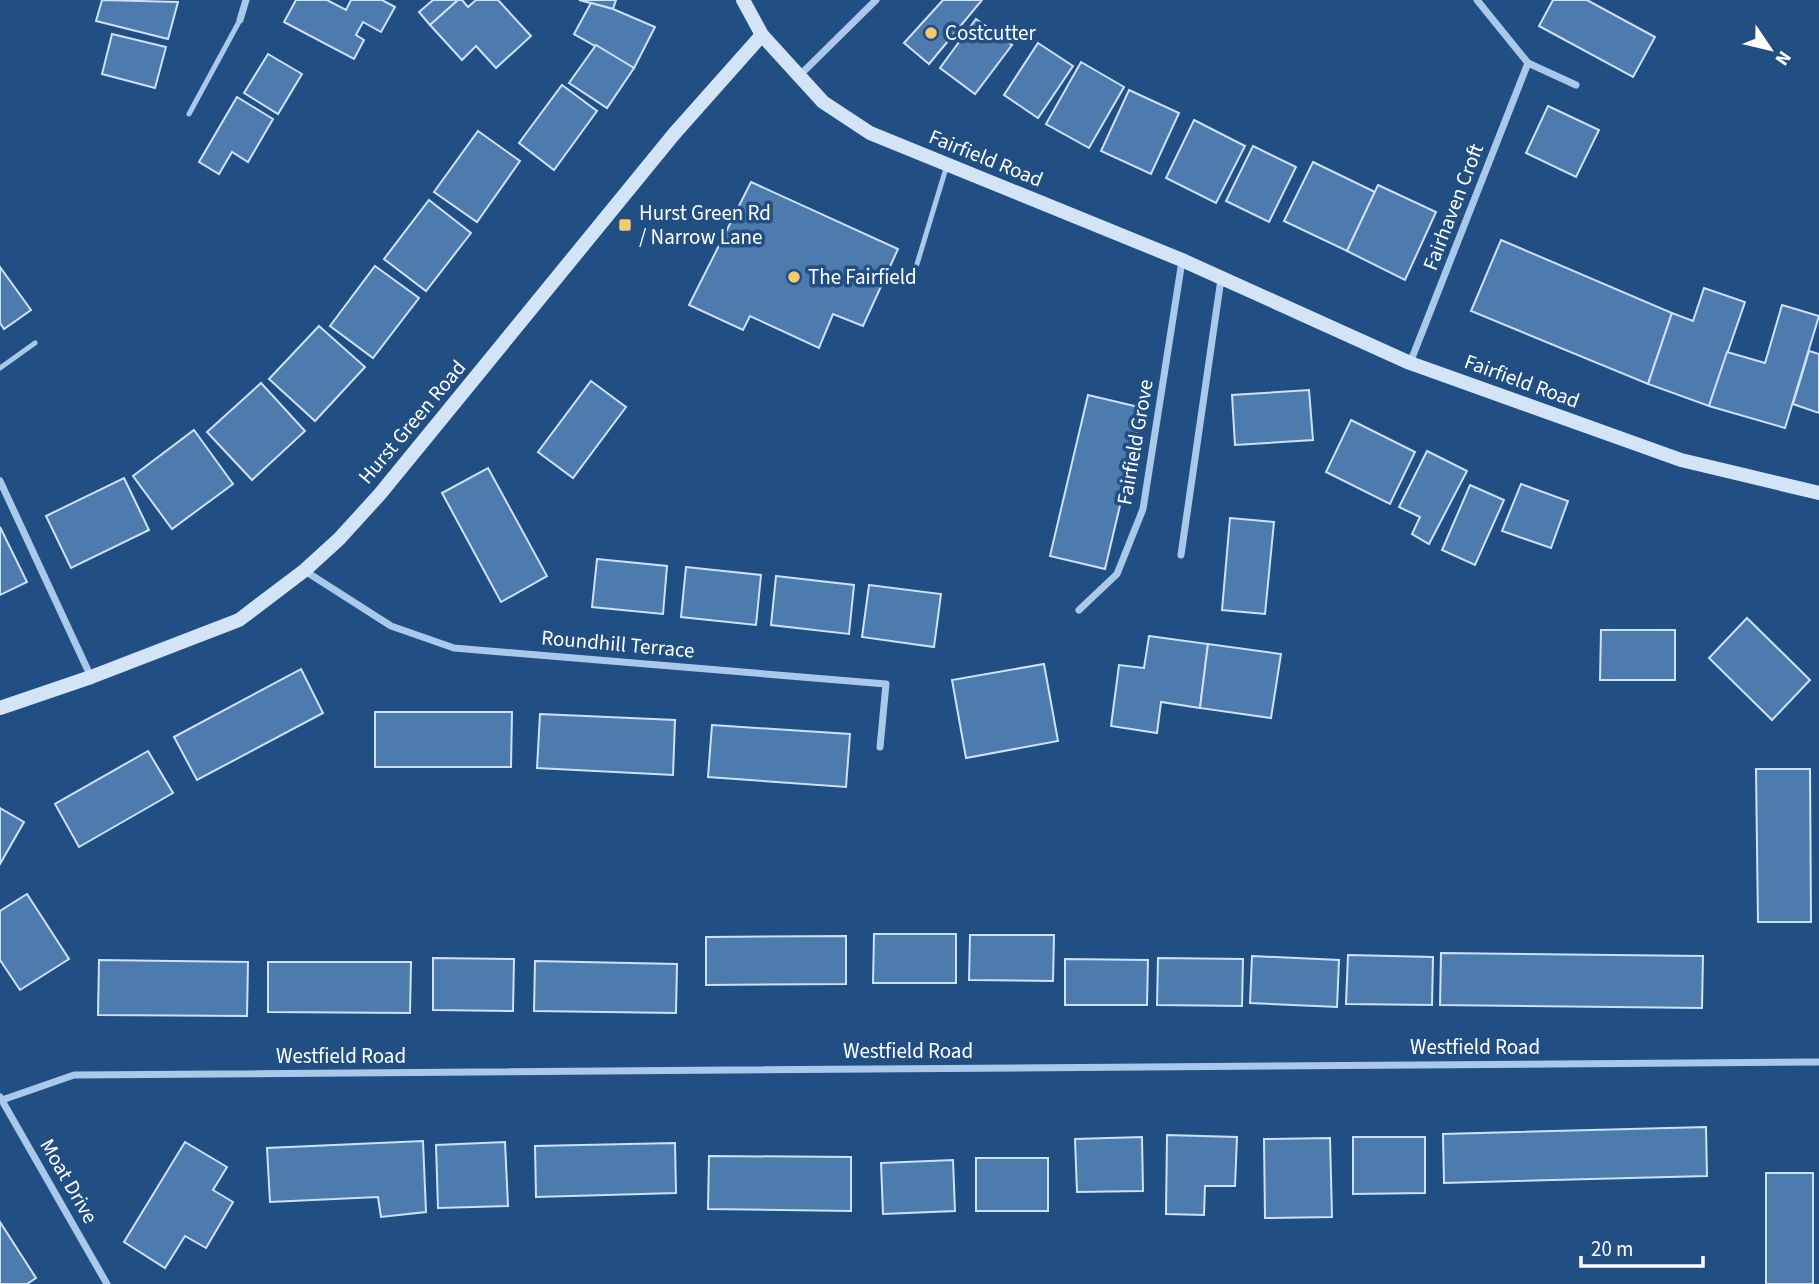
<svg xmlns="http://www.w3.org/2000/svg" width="1819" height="1284" font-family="'Source Sans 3',sans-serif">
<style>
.building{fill:#4e7bae;stroke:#cee1f7;stroke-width:2}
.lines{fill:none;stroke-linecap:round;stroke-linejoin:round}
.lane{stroke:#aac8e9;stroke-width:5}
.street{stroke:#aac8e9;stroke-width:7}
.secondary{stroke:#d4e4f7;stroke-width:14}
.poi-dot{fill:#f5ca6b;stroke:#214f84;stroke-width:2.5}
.labels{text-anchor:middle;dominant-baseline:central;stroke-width:7;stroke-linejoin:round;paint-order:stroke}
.poi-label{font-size:21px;fill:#fff;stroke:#214f84;text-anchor:start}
.street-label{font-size:21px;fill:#fff;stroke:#214f84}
</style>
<rect width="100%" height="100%" fill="#214f84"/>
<!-- building -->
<g class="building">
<path d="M 102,0 L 178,2 L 168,39 L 96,21 Z"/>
<path d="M 296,0 L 327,0 L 346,10 L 351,0 L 382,0 L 395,7 L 381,32 L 363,22 L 356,35 L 364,40 L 354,59 L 284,22 Z"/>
<path d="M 433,0 L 458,0 L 430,25 L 419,12 Z"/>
<path d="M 458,0 L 462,0 L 468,7 L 476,0 L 498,0 L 531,36 L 496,68 L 476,46 L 462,60 L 430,25 Z"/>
<path d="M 579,0 L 616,0 L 613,9 Z"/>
<path d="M 943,0 L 982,0 L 929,64 L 904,43 Z"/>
<path d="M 1553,0 L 1587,0 L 1655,37 L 1633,77 L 1539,26 Z"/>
<path d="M 591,3 L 613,9 L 655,27 L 634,68 L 574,34 Z"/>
<path d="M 976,19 L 1012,45 L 975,94 L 940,68 Z"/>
<path d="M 112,34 L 166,47 L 155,88 L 102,74 Z"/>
<path d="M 1038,43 L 1073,66 L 1038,118 L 1004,95 Z"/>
<path d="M 596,45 L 634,68 L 607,108 L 569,83 Z"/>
<path d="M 268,54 L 302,74 L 278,114 L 244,93 Z"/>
<path d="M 1081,62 L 1124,87 L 1089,148 L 1046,124 Z"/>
<path d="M 562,85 L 597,111 L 554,170 L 519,143 Z"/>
<path d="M 1129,90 L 1179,113 L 1151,174 L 1101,151 Z"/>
<path d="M 237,97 L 273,119 L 248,162 L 232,152 L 219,174 L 199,162 Z"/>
<path d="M 1548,106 L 1599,130 L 1576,177 L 1526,153 Z"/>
<path d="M 1194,120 L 1245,146 L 1216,203 L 1166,178 Z"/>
<path d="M 478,131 L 520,161 L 477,222 L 434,192 Z"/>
<path d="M 1253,146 L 1296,167 L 1269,222 L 1226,201 Z"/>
<path d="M 1313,162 L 1375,192 L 1347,251 L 1284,221 Z"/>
<path d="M 751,182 L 898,249 L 863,326 L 833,314 L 819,348 L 750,316 L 743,330 L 689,305 Z"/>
<path d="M 1378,185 L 1436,212 L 1405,280 L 1347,251 Z"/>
<path d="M 429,200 L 471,233 L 426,291 L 384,259 Z"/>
<path d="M 1501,240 L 1672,313 L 1648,384 L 1471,311 Z"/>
<path d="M 375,266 L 419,298 L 373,358 L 330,326 Z"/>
<path d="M 0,267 L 31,310 L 4,329 L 0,323 Z"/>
<path d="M 1704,288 L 1745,302 L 1709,406 L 1648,384 L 1672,313 L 1693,321 Z"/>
<path d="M 1782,305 L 1819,316 L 1785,428 L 1709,406 L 1727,352 L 1765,363 Z"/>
<path d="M 319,326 L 365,367 L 315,421 L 269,379 Z"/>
<path d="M 1809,351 L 1819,354 L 1819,413 L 1793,404 Z"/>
<path d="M 591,381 L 626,407 L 573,478 L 538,452 Z"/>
<path d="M 261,383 L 305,431 L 252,480 L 207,432 Z"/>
<path d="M 1309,390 L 1313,440 L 1235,445 L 1232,395 Z"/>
<path d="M 1088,395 L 1143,408 L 1105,569 L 1050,556 Z"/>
<path d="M 1351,420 L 1415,452 L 1390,504 L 1326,472 Z"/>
<path d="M 194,430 L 233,484 L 172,529 L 133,476 Z"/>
<path d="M 1427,451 L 1467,471 L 1429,544 L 1412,534 L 1420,517 L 1399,507 Z"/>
<path d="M 488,468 L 547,576 L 501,602 L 442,493 Z"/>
<path d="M 124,478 L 149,530 L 71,568 L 46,516 Z"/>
<path d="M 1521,484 L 1568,501 L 1551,548 L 1502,531 Z"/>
<path d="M 1470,485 L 1504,500 L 1475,565 L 1442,550 Z"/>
<path d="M 1230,518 L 1274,522 L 1265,614 L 1222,610 Z"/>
<path d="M 0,527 L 27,582 L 0,595 Z"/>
<path d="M 597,559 L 667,566 L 663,614 L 592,607 Z"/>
<path d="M 686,567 L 761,575 L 756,625 L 681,617 Z"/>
<path d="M 776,576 L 854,585 L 849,634 L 771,625 Z"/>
<path d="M 869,585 L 941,594 L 934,647 L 862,637 Z"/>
<path d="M 1747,618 L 1810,680 L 1772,720 L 1709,658 Z"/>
<path d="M 1601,630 L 1675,630 L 1675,680 L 1600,680 Z"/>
<path d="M 1149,636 L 1208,644 L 1200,708 L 1161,702 L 1157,733 L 1111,726 L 1119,665 L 1144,668 Z"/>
<path d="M 1208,644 L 1281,654 L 1271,718 L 1200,708 Z"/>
<path d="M 1044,664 L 1058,741 L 966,758 L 952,680 Z"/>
<path d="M 301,669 L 323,713 L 197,780 L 174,737 Z"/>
<path d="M 375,712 L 512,712 L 511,767 L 375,767 Z"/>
<path d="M 540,714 L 675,720 L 673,775 L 537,768 Z"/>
<path d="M 712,725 L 850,734 L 846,787 L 708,777 Z"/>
<path d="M 148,751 L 173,793 L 79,847 L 55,804 Z"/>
<path d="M 1756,769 L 1810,769 L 1811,922 L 1758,922 Z"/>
<path d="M 0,808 L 24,822 L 0,864 Z"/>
<path d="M 27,894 L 69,959 L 20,990 L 0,960 L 0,911 Z"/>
<path d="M 874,934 L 956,934 L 956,983 L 873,983 Z"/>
<path d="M 970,935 L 1054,935 L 1053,981 L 969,980 Z"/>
<path d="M 846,936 L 846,984 L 706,985 L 706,937 Z"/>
<path d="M 1441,953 L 1703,956 L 1702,1008 L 1440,1005 Z"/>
<path d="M 1348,955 L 1433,957 L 1432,1005 L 1346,1004 Z"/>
<path d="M 1252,956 L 1339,960 L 1337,1007 L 1250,1003 Z"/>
<path d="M 433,958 L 514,959 L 513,1011 L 433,1010 Z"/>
<path d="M 1158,958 L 1243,959 L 1242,1006 L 1157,1005 Z"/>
<path d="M 1065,959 L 1148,960 L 1147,1005 L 1065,1005 Z"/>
<path d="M 99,960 L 248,962 L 247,1016 L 98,1015 Z"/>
<path d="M 535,961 L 677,964 L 676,1013 L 534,1011 Z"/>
<path d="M 268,962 L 411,962 L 410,1013 L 268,1012 Z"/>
<path d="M 1706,1127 L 1707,1176 L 1444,1183 L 1443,1134 Z"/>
<path d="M 1167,1135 L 1237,1137 L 1235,1186 L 1205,1186 L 1204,1215 L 1166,1214 Z"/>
<path d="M 1142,1137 L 1143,1191 L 1077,1192 L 1075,1139 Z"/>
<path d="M 1353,1137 L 1425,1137 L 1425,1193 L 1353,1194 Z"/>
<path d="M 1330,1138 L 1332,1217 L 1265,1218 L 1264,1139 Z"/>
<path d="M 423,1141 L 426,1212 L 381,1217 L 378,1197 L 270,1202 L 267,1148 Z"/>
<path d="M 185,1142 L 227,1167 L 213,1190 L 233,1202 L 206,1248 L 185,1236 L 165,1268 L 124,1242 Z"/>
<path d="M 505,1142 L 508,1206 L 438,1208 L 436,1145 Z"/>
<path d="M 675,1143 L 676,1193 L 536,1197 L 535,1146 Z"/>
<path d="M 709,1156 L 851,1157 L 851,1211 L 708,1209 Z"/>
<rect x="976" y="1158" width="72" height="53"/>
<path d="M 953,1160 L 955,1211 L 883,1214 L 881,1163 Z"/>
<rect x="1766" y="1173" width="47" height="111"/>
<path d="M 0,1222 L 36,1278 L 27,1284 L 0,1284 Z"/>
</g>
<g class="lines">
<!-- lane -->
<g class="lane">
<path d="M 189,114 L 240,20"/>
<path d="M 917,264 L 947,165"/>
<path d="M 0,368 L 35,343"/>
</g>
<!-- street -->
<g class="street">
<path d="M 1477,0 L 1528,63 L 1576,85"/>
<path d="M 240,20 L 246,0"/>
<path d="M 799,76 L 876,0"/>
<path d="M 1410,363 L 1528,63"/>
<path d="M 0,481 L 91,677"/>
<path d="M 1181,555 L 1221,279"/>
<path d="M 305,571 L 391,626 L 454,648 L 886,684 L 880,747"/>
<path d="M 1079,610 L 1117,574 L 1143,509 L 1182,261"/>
<path d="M 0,1097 L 107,1284"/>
<path d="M 2,1100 L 74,1075 L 1819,1062"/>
</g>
<!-- secondary -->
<g class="secondary">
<path d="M 743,0 L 762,35 L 823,102 L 870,133 L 1182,260 L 1410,363 L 1681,460 L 1819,493"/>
<path d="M 0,708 L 91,677 L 239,620 L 305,570 L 339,539 L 380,494 L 674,134 L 762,35"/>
</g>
</g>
<!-- markers -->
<g class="poi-dot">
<circle cx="931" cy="33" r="7"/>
<rect x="618" y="218" width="14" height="14" rx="3.5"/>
<circle cx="794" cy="277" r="7"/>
</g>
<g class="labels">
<!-- poi labels -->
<g class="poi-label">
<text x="945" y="33">Costcutter</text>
<text x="639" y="213">Hurst Green Rd<tspan x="639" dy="24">/ Narrow Lane</tspan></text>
<text x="808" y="277">The Fairfield</text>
</g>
<!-- street labels -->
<g class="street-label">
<text transform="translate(986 158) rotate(22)">Fairfield Road</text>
<text transform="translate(1453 207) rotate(-69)">Fairhaven Croft</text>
<text transform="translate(1522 381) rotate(20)">Fairfield Road</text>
<text transform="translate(412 422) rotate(-50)">Hurst Green Road</text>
<text transform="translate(1135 442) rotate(-80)">Fairfield Grove</text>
<text transform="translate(618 644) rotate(5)">Roundhill Terrace</text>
<text x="1475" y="1047">Westfield Road</text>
<text x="908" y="1051">Westfield Road</text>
<text x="341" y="1056">Westfield Road</text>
<text transform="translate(69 1181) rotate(60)">Moat Drive</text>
</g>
</g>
<!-- north arrow -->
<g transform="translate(1770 49) rotate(125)" stroke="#214f84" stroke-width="5" paint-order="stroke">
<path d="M0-5L12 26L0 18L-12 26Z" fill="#ffffff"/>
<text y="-10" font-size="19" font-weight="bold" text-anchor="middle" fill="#ffffff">N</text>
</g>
<!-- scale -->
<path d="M1581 1256v10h122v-10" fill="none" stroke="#ffffff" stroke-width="3.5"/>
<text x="1591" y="1256" font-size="21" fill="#ffffff" stroke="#214f84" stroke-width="5" paint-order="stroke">20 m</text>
</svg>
